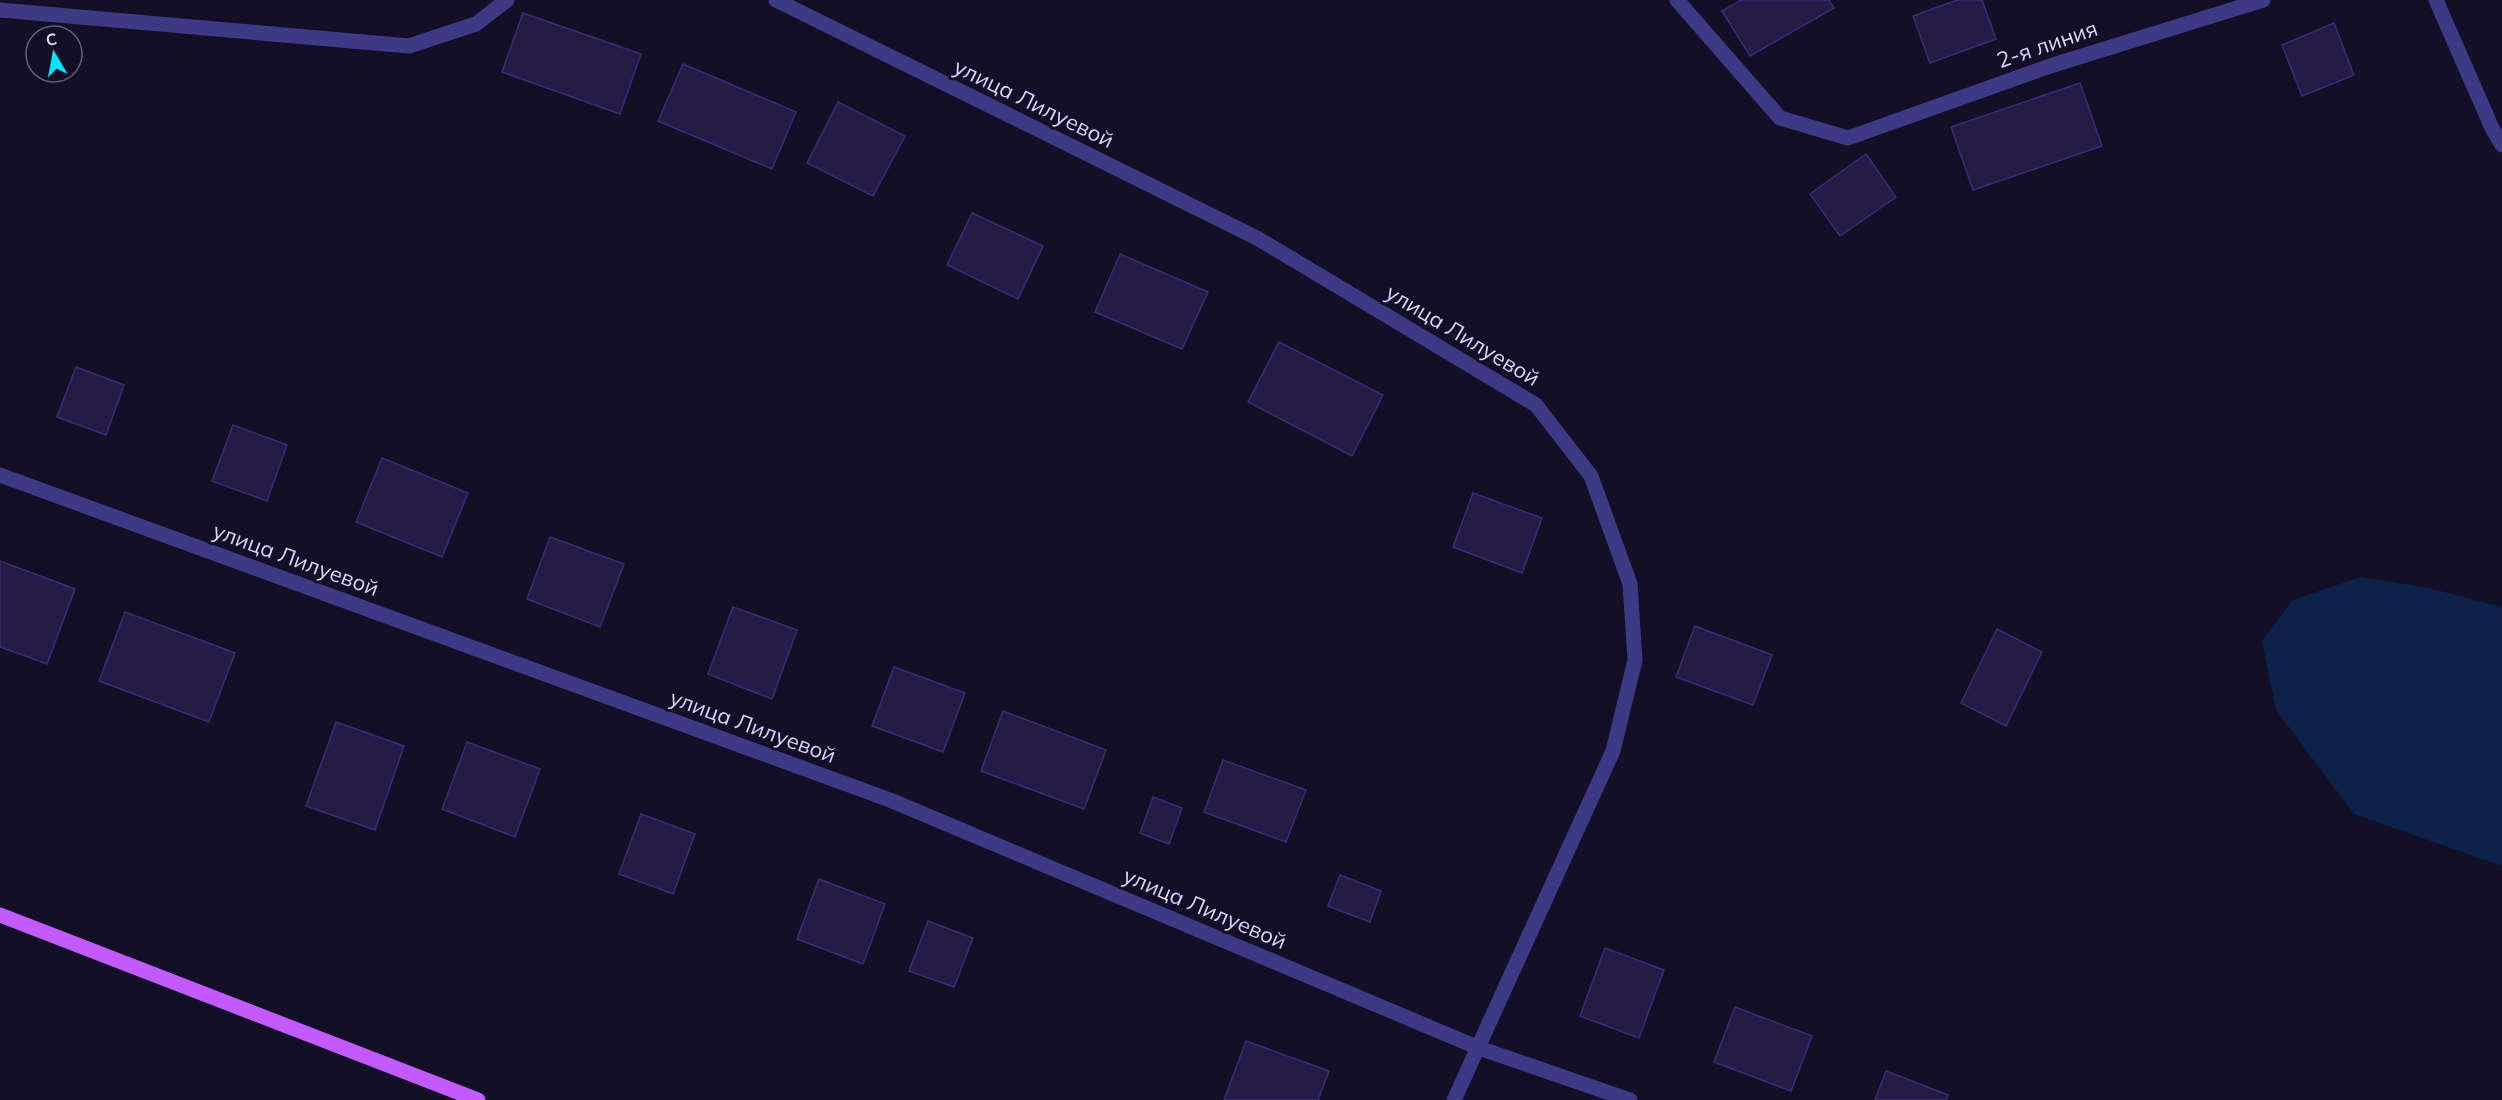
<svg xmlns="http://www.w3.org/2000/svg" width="2502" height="1100" font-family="Mulish,sans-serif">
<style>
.water{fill:#0c2248}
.building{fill:#241b47;stroke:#3b2d73;stroke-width:1.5}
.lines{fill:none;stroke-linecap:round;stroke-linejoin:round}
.street{stroke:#3d3a85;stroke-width:15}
.primary{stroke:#c25bff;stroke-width:15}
.labels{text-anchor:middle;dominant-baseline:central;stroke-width:6;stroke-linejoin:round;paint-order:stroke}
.street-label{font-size:22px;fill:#d9d4ff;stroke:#130f26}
</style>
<rect width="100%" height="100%" fill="#130f26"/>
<!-- water -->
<path class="water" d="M 2360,577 L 2429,588 L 2502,607 L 2502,866 L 2354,814 L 2276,710 L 2262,641 L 2293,600 Z"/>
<!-- building -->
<g class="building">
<path d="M 1741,0 L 1829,0 L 1834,8 L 1750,56 L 1722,11 Z"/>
<path d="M 1957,0 L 1982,0 L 1996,39 L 1930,63 L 1913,16 Z"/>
<path d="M 523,13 L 641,54 L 620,114 L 502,72 Z"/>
<path d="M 2334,23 L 2354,75 L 2302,96 L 2282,45 Z"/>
<path d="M 683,64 L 796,112 L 772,169 L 658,121 Z"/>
<path d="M 2080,83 L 2102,146 L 1973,190 L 1951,127 Z"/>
<path d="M 838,102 L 905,136 L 873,196 L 807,163 Z"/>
<path d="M 1866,154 L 1896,197 L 1840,236 L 1810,194 Z"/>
<path d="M 972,213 L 1043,246 L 1018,299 L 947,265 Z"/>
<path d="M 1120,254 L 1208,292 L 1182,349 L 1095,312 Z"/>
<path d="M 1279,342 L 1383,395 L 1352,456 L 1248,402 Z"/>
<path d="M 76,367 L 124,385 L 106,435 L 57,417 Z"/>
<path d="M 233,425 L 287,445 L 267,501 L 212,481 Z"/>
<path d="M 382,458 L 468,493 L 442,557 L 356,522 Z"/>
<path d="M 1473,493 L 1542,518 L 1522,573 L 1453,547 Z"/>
<path d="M 550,537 L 624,564 L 600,627 L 527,599 Z"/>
<path d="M 0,561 L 75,589 L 47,664 L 0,647 Z"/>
<path d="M 733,607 L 797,630 L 772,699 L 708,674 Z"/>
<path d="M 125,612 L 235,653 L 209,722 L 99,681 Z"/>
<path d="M 1695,626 L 1772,655 L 1753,705 L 1676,677 Z"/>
<path d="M 1997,629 L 2042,652 L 2006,726 L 1961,703 Z"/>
<path d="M 894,667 L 965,693 L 943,752 L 872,726 Z"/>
<path d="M 1003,711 L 1106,750 L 1084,809 L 981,771 Z"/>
<path d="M 336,722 L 404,746 L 375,830 L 306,806 Z"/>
<path d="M 467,742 L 540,769 L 515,837 L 442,809 Z"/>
<path d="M 1223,760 L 1306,790 L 1286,842 L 1204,812 Z"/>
<path d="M 1153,797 L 1182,808 L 1169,844 L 1140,833 Z"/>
<path d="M 641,814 L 695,834 L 673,894 L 619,874 Z"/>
<path d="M 1340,875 L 1381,891 L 1370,922 L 1328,906 Z"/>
<path d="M 819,879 L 885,904 L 863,964 L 797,939 Z"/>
<path d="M 928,921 L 973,938 L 954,987 L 909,971 Z"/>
<path d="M 1605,948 L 1664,970 L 1639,1038 L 1580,1016 Z"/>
<path d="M 1735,1007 L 1812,1036 L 1791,1091 L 1714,1062 Z"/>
<path d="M 1246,1041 L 1329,1071 L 1318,1100 L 1224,1100 Z"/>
<path d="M 1886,1071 L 1948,1095 L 1946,1100 L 1875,1100 Z"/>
</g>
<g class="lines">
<!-- street -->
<g class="street">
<path d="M 776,0 L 1257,238 L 1536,405 L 1591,476 L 1630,584 L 1635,660 L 1613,751 L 1454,1100"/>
<path d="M 1677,0 L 1780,118 L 1848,138 L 2050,66 L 2263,0"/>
<path d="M 2436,0 L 2492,128 L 2502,145"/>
<path d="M 0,10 L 409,46 L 476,24 L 507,0"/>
<path d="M 0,475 L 890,800 L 1479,1048 L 1630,1100"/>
</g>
<!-- primary -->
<path class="primary" d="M 0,915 L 478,1100"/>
</g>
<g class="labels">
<!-- street labels -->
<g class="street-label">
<text transform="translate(2047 44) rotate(-19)">2-я линия</text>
<text transform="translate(1034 103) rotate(26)">улица Лилуевой</text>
<text transform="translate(1463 335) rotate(31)">улица Лилуевой</text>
<text transform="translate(296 559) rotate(20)">улица Лилуевой</text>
<text transform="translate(753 726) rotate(20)">улица Лилуевой</text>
<text transform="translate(1205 908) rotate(23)">улица Лилуевой</text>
</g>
</g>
<!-- north arrow -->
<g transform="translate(54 54) rotate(350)"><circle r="28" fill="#130f26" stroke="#625e7d" stroke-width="1.5"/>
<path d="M0-4.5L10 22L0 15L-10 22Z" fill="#00e5ff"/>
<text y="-9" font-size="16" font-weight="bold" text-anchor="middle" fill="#d9d4ff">С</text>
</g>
</svg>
